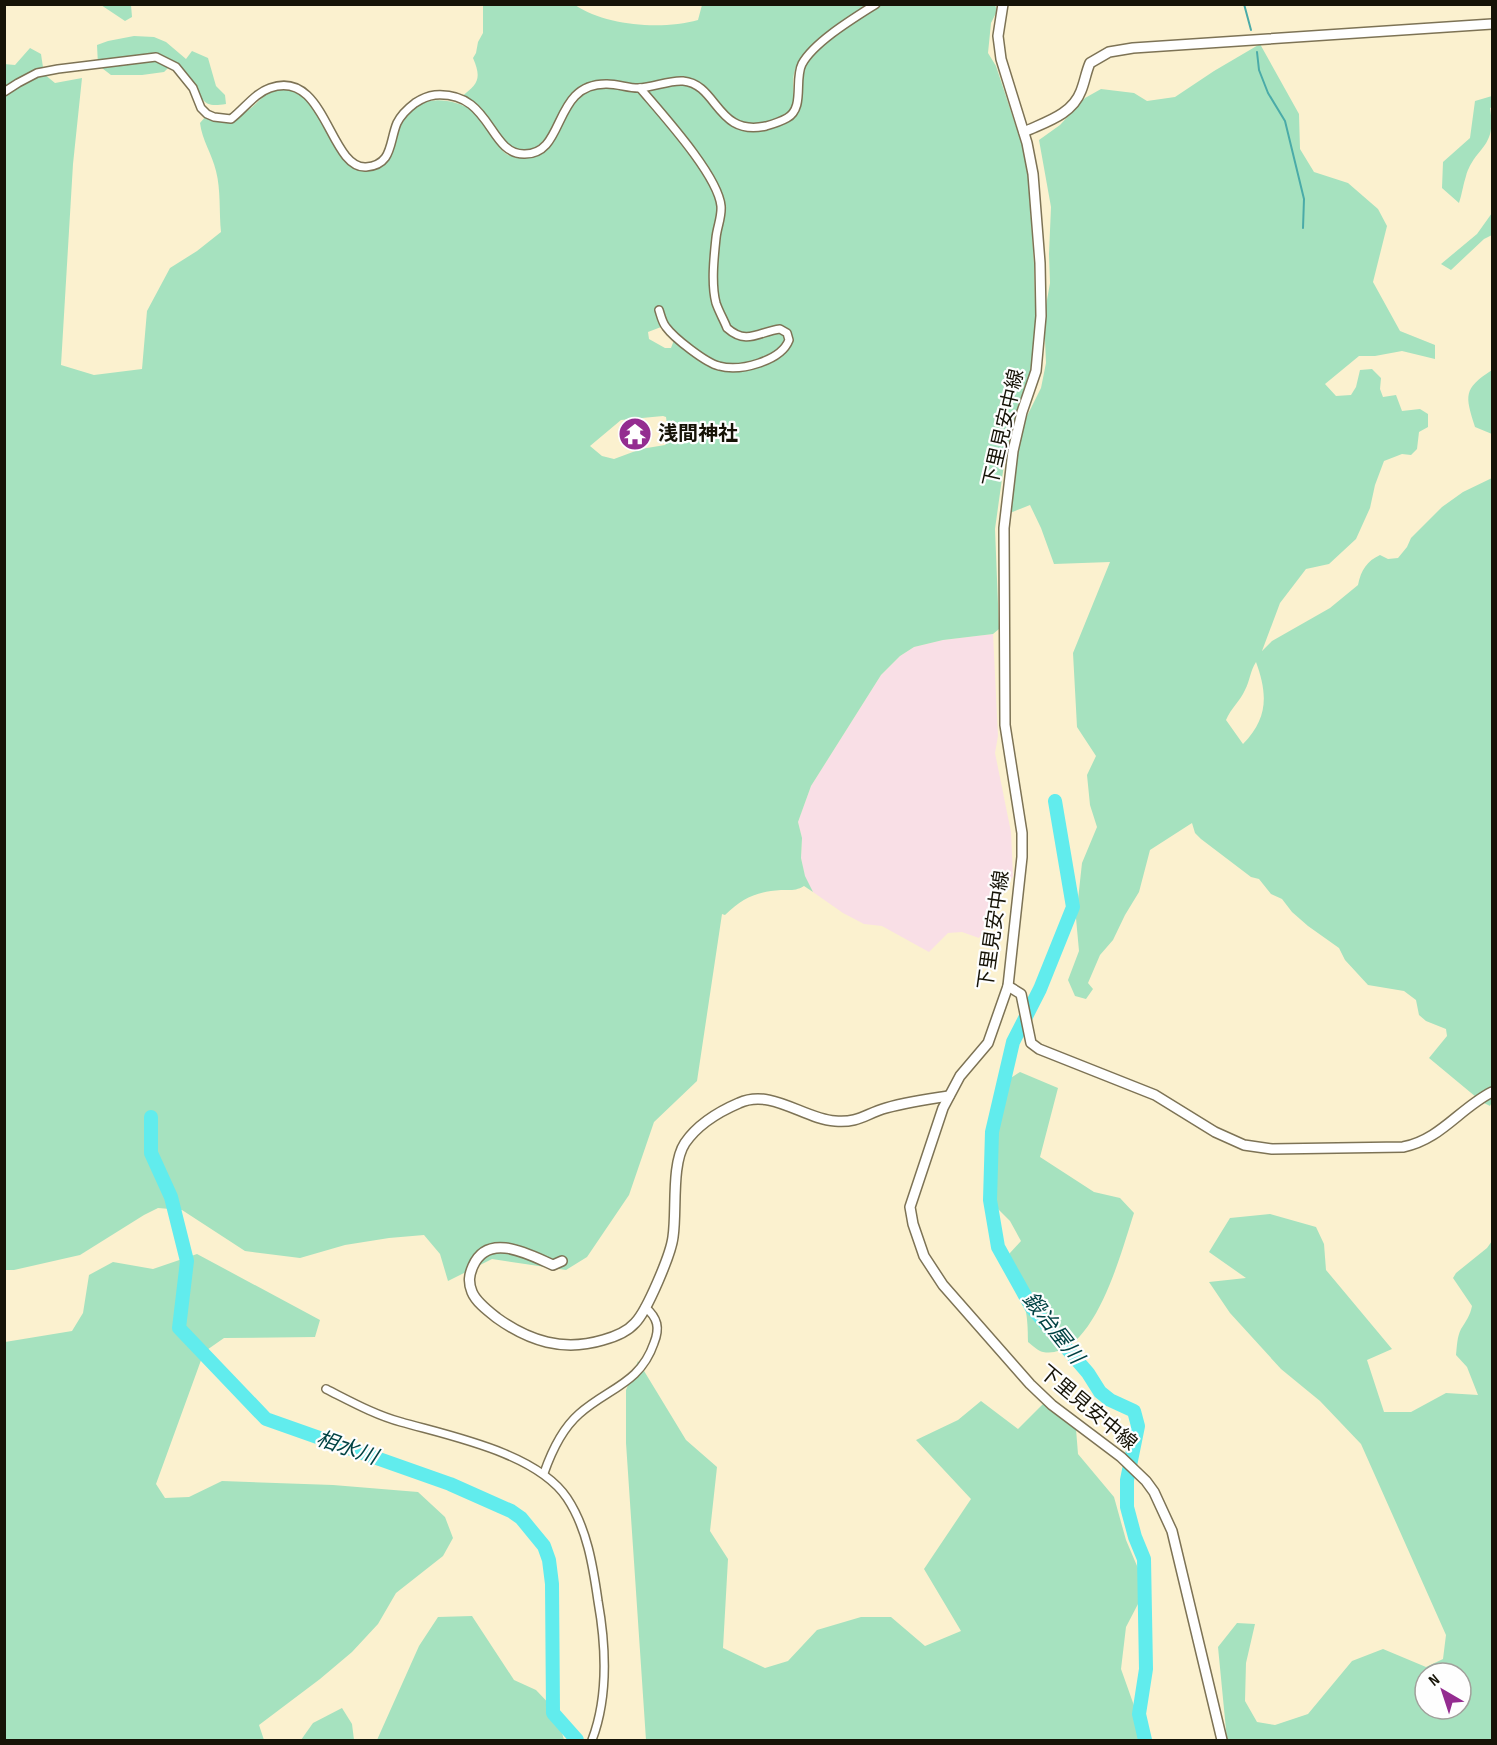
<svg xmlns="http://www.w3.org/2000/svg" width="1497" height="1745" font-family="'Sofia Sans Condensed','Noto Sans JP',sans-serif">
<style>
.industrial{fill:#f9dfe6}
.green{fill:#a6e2bf;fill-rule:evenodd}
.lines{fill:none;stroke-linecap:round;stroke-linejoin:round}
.stream{stroke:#4aaba8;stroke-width:2}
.river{stroke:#61eced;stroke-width:14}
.street-casing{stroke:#7d7355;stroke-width:10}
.secondary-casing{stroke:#7d7355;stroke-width:12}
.street{stroke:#fff;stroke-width:7}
.secondary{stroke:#fff;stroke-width:9}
.labels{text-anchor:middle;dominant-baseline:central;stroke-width:4.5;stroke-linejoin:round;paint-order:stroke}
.street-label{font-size:20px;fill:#161307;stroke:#fefefe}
.poi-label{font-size:20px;font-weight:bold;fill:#161307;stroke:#fefefe;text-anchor:start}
.water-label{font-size:21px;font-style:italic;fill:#004243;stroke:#fefefe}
</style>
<rect width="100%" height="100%" fill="#fbf1cf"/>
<!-- industrial -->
<path class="industrial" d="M 993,634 L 998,736 L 995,753 L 1011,832 L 1013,876 L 979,938 L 962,932 L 948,933 L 929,952 L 882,926 L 864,924 L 843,913 L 813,892 L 805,877 L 801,858 L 802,838 L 798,822 L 811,786 L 881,675 L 900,656 L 914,647 L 943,640 Z"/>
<!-- green -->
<g class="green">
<path d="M 101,5 L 131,5 L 132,17 L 125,21 Z"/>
<path d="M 483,5 L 575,5 C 606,26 662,30 698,20 L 702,5 L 868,5 C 844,20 804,42 795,70 C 791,82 795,96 793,108 C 754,150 716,104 685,79 C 668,77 652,84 636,84 C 617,84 599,77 582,86 C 556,99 553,156 519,151 C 496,148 492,113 474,102 C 470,100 465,99 461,97 C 478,84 482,79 473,58 L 476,53 L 478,42 L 483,33 Z"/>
<path d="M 882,5 L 995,5 L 997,11 L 991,23 L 988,53 L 996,66 L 1022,145 L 1028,175 L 1034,264 L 1036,348 L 1032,371 L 1006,450 L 995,529 L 999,629 L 993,634 L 943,640 L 914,647 L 900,656 L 881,675 L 811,786 L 798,822 L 802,838 L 801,858 L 805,876 L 813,892 L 804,886 C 796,891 790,890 781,890 C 755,892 743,898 725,915 L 722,914 L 697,1081 L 654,1122 L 629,1195 L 587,1257 L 566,1270 L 492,1259 L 448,1281 L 440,1254 L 424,1235 L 389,1238 L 345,1245 L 300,1258 L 245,1251 L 182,1210 L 158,1208 L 144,1215 L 80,1255 L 14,1270 L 5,1270 L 4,64 L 15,65 L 30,48 L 41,54 L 44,74 L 55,83 L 82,78 L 73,164 L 61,365 L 94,375 L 142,369 L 147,311 L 170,268 L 197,251 L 221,232 C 219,213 221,190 216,171 C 212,154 202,140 200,123 L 206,116 C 215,119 233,118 242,114 C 262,104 269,78 297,92 C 323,104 338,176 369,168 C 375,167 381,163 386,161 C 396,131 407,94 447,101 C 459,103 470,107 479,116 C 494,130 496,159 522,158 C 565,157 559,91 598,87 C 615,85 632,91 648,90 C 662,89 680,82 693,88 C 701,93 707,100 713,107 C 733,132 750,137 781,125 C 815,112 791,86 807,63 C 825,38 856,20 882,5 ZM 657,311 L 674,340 L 671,348 L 665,348 L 649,339 L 648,332 L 661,327 ZM 663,416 L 666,417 L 669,438 L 665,445 L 641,449 L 614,459 L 602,456 L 590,446 L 621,420 Z"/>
<path d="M 134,36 L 154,37 L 166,42 L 186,59 L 192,51 L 208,58 L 216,86 L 225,95 L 226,104 C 203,108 204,101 193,84 C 188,76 181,69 174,62 L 164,72 L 142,75 L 111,75 L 98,65 L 97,45 L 108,41 Z"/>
<path d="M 1260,44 L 1299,114 L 1300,149 L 1314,172 L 1348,183 L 1378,209 L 1387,226 L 1373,282 L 1400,331 L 1435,345 L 1435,359 L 1402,351 L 1375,356 L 1359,356 L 1325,384 L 1336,396 L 1351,395 L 1356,387 L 1360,370 L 1372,369 L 1381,378 L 1380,389 L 1383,397 L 1396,395 L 1402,411 L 1420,409 L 1428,414 L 1428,427 L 1419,432 L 1417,449 L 1411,455 L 1402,454 L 1384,461 L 1375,485 L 1370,508 L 1356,539 L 1329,564 L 1306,569 L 1280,603 L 1262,651 L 1272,641 L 1330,608 L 1358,585 C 1361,570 1367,561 1380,555 L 1388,559 L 1398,558 L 1407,547 L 1411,538 L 1442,507 L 1463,492 L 1492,478 L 1492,1102 L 1490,1106 L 1482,1102 L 1429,1058 L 1447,1036 L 1446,1029 L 1426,1021 L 1419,1015 L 1416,1000 L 1404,991 L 1368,985 L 1345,960 L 1339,948 L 1308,926 L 1292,912 L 1282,899 L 1271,894 L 1259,879 L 1251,877 L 1201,839 L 1195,833 L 1192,823 L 1150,850 L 1139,892 L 1125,915 L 1113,940 L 1100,955 L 1088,983 L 1093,989 L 1086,999 L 1075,996 L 1068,980 L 1079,951 L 1076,918 L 1082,863 L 1097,827 L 1090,805 L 1087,775 L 1096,756 L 1077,727 L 1073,653 L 1110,562 L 1054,564 L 1041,528 L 1030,505 L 1010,513 L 1017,452 L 1025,420 L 1041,388 L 1046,363 L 1044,317 L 1050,283 L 1049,254 L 1051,207 L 1039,140 L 1060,125 L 1085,98 L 1101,89 L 1134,93 L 1147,101 L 1175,97 L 1214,71 ZM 1256,662 C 1268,695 1268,718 1243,744 L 1226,720 C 1231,708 1240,701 1245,690 C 1250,681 1250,671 1256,662 Z"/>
<path d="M 1492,96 L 1492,107 L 1490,108 C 1497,149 1476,145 1466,176 C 1463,185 1462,194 1459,203 L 1442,188 L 1443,162 L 1470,138 L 1475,101 Z"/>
<path d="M 1492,213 L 1492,235 L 1484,239 L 1451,270 L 1441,264 L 1477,234 Z"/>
<path d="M 1492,370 L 1492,434 L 1475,427 C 1465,395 1463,389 1492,370 Z"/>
<path d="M 1020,1072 L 1058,1088 L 1040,1157 L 1094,1192 L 1120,1198 L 1134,1213 C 1122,1249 1094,1361 1043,1352 C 1038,1351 1032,1345 1028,1342 C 1028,1306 1024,1298 1005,1267 L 1009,1254 L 1021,1241 L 1010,1221 L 985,1196 L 989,1167 L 991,1125 L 1003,1083 Z"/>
<path d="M 1270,1214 L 1316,1227 L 1324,1244 L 1326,1270 L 1392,1349 L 1367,1360 L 1384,1412 L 1411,1412 L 1446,1393 L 1478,1395 L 1467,1367 L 1456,1355 C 1457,1346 1457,1337 1461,1329 C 1466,1321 1470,1316 1472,1306 L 1453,1278 L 1456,1273 L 1487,1248 L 1492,1241 L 1492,1740 L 1227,1740 L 1218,1647 L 1237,1623 L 1255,1624 L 1246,1663 L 1245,1701 L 1257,1722 L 1275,1725 L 1308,1714 L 1352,1661 L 1383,1649 L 1426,1667 L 1443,1659 L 1446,1635 L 1361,1444 L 1320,1401 L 1281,1369 L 1230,1313 L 1209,1282 L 1246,1278 L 1209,1252 L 1230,1218 ZM 1425,1673 L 1461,1673 L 1461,1709 L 1425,1709 Z"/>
<path d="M 197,1254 L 320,1320 L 315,1337 L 224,1338 L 204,1352 L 156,1484 L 165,1498 L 189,1497 L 222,1481 L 333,1485 L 418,1492 L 445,1517 L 453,1538 L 443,1556 L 396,1593 L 378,1624 L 352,1652 L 320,1679 L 259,1725 L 264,1740 L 5,1740 L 5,1342 L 72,1331 L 83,1313 L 89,1275 L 113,1262 L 153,1269 Z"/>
<path d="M 638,1361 L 686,1440 L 717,1467 L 710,1531 L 728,1559 L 723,1648 L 765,1668 L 788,1661 L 817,1630 L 861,1617 L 891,1617 L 925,1646 L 961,1631 L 924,1569 L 971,1499 L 916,1440 L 958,1420 L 981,1401 L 1018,1429 L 1044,1403 L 1076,1429 L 1078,1454 L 1114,1497 L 1126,1540 L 1140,1573 L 1138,1604 L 1126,1627 L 1121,1669 L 1137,1714 L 1142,1740 L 646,1740 L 626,1443 L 626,1390 Z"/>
<path d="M 472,1616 L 514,1680 L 536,1690 L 556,1711 L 564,1740 L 377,1740 L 419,1646 L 438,1617 Z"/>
<path d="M 342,1708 L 352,1724 L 354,1740 L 301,1740 L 313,1723 Z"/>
</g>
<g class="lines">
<!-- stream -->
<g class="stream">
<path d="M 1244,4 L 1251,30"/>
<path d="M 1257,52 L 1259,70 L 1268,93 L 1285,121 L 1304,199 L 1303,228"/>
</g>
<!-- river -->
<g class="river">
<path d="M 1055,801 L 1073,907 L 1040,989 L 1013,1042 L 992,1132 L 990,1200 L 998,1247 L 1032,1308 L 1088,1373 L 1100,1392 L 1110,1400 L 1134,1411 L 1138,1426 L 1127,1480 L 1127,1507 L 1135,1537 L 1144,1559 L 1146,1669 L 1139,1714 L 1145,1740"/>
<path d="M 151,1117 L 151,1153 L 171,1197 L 187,1261 L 179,1328 L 266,1419 L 450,1484 L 511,1511 L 521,1518 L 544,1546 L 549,1560 L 552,1584 L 553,1713 L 577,1740"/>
</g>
<defs>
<g id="street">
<path d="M 640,88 C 661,113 718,175 721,206 C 722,217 717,227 716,238 C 714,257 711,284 716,303 C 719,312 724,320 727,328 C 747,346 760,331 780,329 L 787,333 L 789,340 C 781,361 740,372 719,366 C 706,363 674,338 666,327 C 662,322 661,316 659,310"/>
<path d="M 4,92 L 18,83 L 37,73 L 58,69 L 156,57 L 176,67 L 193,88 L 201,108 L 207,114 L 214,117 L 231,119 C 244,109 255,93 270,88 C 326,68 329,169 366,167 C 393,165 389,142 397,123 C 401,115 407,109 415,103 C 421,99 427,96 435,95 C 492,91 488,154 524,154 C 567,155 551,83 607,84 C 618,84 628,88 638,88 C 653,88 668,80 683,81 C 718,84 716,137 766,126 C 773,124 780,122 787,118 C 805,108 794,80 802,64 C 814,42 854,18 876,4"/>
<path d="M 326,1389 C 350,1401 375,1415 401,1422 C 450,1436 537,1453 567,1498 C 587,1528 593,1566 598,1601 C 606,1646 608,1698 592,1740"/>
<path d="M 544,1473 C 551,1453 563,1428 579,1414 C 608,1388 640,1384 654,1343 C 660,1328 658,1318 645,1307"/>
</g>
<g id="secondary">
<path d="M 1003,4 L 998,36 L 1001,59 L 1027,143 L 1033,174 L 1040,263 L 1041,316 L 1036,371 L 1022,412 L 1013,451 L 1004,528 L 1005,725 L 1022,833 L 1022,857 L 1008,986 L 988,1043 L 960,1076 L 943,1108 L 910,1207 L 913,1224 L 924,1256 L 943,1285 L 1030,1384 L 1052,1405 L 1121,1457 L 1146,1481 L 1154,1492 L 1172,1531 L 1222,1740"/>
<path d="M 1024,132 C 1045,122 1072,115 1081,91 C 1085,81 1086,72 1090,63 L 1109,52 L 1133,48 L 1492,24"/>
<path d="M 1008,986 L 1021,994 L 1031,1043 L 1039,1049 L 1155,1095 L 1215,1132 L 1244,1145 L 1272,1149 L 1403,1147 C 1440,1140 1460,1108 1492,1092"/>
<path d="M 562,1261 L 553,1265 C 530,1255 488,1231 473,1266 C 469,1275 468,1282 472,1292 C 476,1302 488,1311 497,1318 C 529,1341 563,1352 603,1340 C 614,1337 627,1332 635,1323 C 647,1311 671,1254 673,1237 C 677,1211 671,1164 685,1143 C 698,1124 718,1112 739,1103 C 771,1088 804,1119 835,1121 C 859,1123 865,1114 886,1108 C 907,1102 928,1099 949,1096"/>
</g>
</defs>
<!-- street casing -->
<use href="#street" class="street-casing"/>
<!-- secondary casing -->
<use href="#secondary" class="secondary-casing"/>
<!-- street -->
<use href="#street" class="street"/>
<!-- secondary -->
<use href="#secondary" class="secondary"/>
</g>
<!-- icons -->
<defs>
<symbol id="temple-disc" viewBox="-11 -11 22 22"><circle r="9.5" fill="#942c90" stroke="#fefefe"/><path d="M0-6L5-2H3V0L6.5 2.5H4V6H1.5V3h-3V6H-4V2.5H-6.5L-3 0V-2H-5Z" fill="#fff"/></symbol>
</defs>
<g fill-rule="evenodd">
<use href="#temple-disc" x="616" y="415" width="38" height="38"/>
</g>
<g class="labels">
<!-- street labels -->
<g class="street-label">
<text transform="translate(1004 428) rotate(-77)">下里見安中線</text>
<text transform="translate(994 930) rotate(-82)">下里見安中線</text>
<text transform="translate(1088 1408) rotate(40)">下里見安中線</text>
</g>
<!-- poi labels -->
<g class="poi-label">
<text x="658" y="434">浅間神社</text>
</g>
<!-- water labels -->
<g class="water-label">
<text transform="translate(1053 1328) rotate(52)">鍛冶屋川</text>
<text transform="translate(347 1448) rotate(19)">相水川</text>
</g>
</g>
<!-- border -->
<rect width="1497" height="1745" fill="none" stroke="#161307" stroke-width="12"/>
<!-- north arrow -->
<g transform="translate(1443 1691) rotate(321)"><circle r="28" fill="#fefefe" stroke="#a1a09b" stroke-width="1.5"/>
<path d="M0-4.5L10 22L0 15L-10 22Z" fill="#942c90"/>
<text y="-9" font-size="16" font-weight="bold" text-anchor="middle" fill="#161307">N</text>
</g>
</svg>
